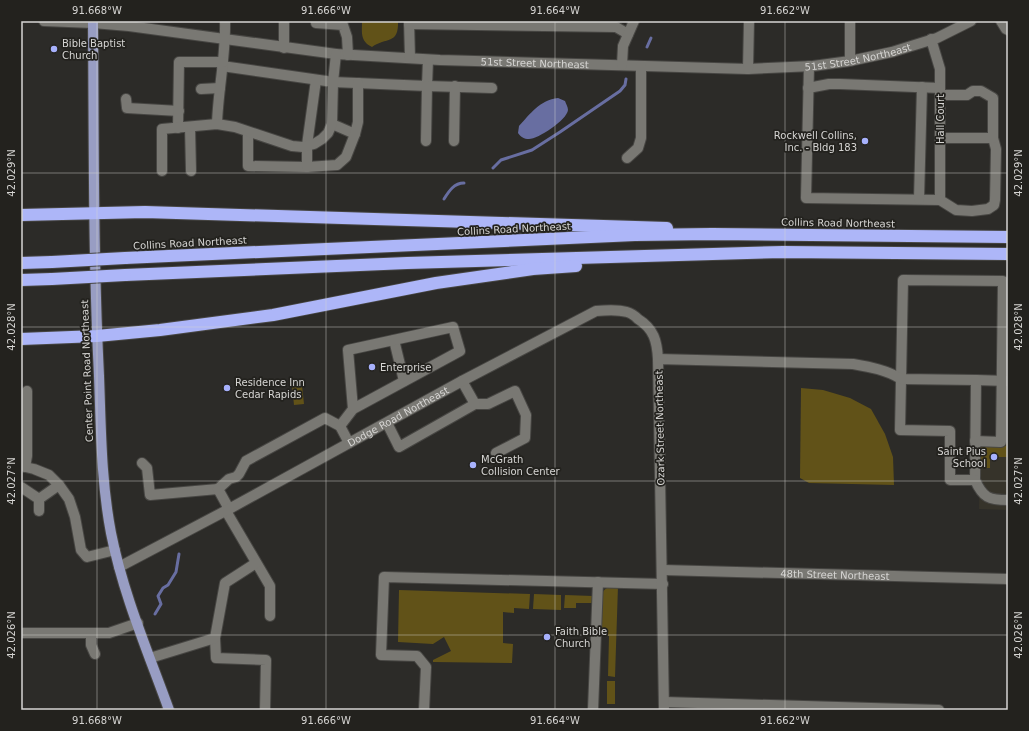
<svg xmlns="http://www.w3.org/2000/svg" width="1029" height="731" font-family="'DejaVu Sans',sans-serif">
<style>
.built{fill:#36332a}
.green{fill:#615218}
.water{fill:#686ea1}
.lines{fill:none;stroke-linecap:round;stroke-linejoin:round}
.stream{stroke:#686ea1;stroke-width:3}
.minor-casing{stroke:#474643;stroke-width:12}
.major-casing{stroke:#474643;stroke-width:12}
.highway-casing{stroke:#474643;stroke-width:14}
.minor{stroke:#797873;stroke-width:10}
.major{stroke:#989dc3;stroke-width:10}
.highway{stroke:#adb6f8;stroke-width:12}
.highway-bridge-casing{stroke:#474643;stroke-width:14;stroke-linecap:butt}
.highway-bridge{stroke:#adb6f8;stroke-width:12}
.ticks{fill:none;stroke:#d6d5d3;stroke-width:1;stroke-opacity:0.45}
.poi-dot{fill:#a7b1fc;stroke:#23221e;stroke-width:1.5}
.labels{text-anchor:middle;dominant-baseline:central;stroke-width:3.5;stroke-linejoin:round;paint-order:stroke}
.poi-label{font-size:10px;fill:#d6d5d3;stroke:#23221e;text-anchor:start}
.street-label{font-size:10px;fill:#d6d5d3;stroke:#23221e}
.neatline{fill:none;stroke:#d6d5d3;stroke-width:1.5}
.ticks-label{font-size:10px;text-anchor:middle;fill:#d6d5d3}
</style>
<rect width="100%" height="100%" fill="#2c2b28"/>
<!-- built -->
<path class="built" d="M 1007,383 L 1008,383 L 1008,510 L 979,509 L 980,446 L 1006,446 Z"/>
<!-- green -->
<g class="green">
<path d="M 362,21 L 398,21 C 399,45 386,37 372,47 C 360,41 362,33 362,21 Z"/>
<path d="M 302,385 L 304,404 L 294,405 L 292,386 Z"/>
<path d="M 801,388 L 823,390 L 850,398 L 871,409 L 885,434 L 893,457 L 894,485 L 809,483 L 800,478 Z"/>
<path d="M 1007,440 L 1008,440 L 1008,457 L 990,457 L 990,468 L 980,468 L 980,446 L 1006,446 Z"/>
<path d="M 618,586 L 615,677 L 608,676 L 609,636 L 600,636 L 602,594 C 605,586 611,587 618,586 Z"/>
<path d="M 399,590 L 530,594 L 529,609 L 514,608 L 514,613 L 503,612 L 503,643 L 513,644 L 512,663 L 433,662 L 433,660 L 451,651 L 444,637 L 433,644 L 398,642 Z"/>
<path d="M 534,594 L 561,595 L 561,610 L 533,609 Z"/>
<path d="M 565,595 L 593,596 L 593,603 L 576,603 L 576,608 L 564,608 Z"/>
<rect x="607" y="681" width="8" height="23"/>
</g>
<!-- water -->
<path class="water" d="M 558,98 L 565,101 C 566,104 568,107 568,110 C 567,120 538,139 529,139 C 524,139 521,137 518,133 L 519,126 C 530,114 540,100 558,98 Z"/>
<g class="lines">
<!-- stream -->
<g class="stream">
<path d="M 647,47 L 651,38"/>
<path d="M 493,168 L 501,160 L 532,150 L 560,132 L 620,91 L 625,85 L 626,79"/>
<path d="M 444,199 C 449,191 454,183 464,183"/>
<path d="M 155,614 L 161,604 L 158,596 L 163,588 L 168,585 L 176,572 L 179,554"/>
</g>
<defs>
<g id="minor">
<path id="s1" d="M 44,21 L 93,23 L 129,26 L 336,54 L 440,60 L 748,69 L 813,66 L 850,61 L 892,52 L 937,38 L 971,21"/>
<path d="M 284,21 L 284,48"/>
<path d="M 316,21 L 316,23 L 343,25 L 347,37 L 348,55"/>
<path d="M 409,21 L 410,58"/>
<path d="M 1001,21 L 1006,29 L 1008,30"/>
<path d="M 409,24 L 616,27 L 628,34"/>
<path d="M 931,39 L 940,69 L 940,200"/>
<path d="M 850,61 L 850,21"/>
<path d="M 622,65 L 623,46 L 634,21"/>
<path d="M 222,66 L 333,82 L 427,86 L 428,60"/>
<path d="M 809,66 L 806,198 L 940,200 L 956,210 L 972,211 L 988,209 L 994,205 L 995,200 L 996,149 L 993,138"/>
<path d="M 748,69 L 749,21"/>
<path d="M 808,88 L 829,84 L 840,84 L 940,88"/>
<path d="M 201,89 L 220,88"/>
<path d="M 126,99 L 127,108 L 179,111"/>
<path d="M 217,124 C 218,90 226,56 225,21"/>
<path d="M 332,124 L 355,134"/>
<path d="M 190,127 L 191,171"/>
<path d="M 178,128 L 179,62 L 223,62"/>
<path d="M 248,132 L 248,166 L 307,167 L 337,165 L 346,157 L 355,134 L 358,122 L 358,83"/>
<path d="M 940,138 L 993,138 L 993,98 L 981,91 L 973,91 L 967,95 L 940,95"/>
<path d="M 426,141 L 427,86 L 492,88"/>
<path d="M 454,141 L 455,86"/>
<path d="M 627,158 L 638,148 L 641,138 L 641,66"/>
<path d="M 307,167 L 307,145 L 316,80"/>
<path d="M 162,171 L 162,129 L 217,124 L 235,127 L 292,146 L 303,147 L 314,144 L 322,139 L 328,133 L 332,124 L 333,82 L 336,54"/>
<path d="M 919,199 L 922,87"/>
<path d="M 394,340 L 404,381"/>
<path d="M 1007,381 L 976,380 L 975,480 C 983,498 989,500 1008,500"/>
<path d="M 475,404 L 488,404 L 515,391 L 526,415 L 525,438 L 496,453"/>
<path d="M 387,423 L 399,447 L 475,404 L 462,381"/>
<path d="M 340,426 L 353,409 L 348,350 L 453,327 L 460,351 L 353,409"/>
<path d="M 142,463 L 147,468 L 150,495 L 218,489"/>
<path d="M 21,466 L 34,469 L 49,475 L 59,485 L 69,499 L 75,517 L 81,550 L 87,557 L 115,550"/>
<path d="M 25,467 L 27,456 L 27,391"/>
<path d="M 975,480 L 950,480 L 950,431 L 900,430 L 903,280 L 1003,281 L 1001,442 L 975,441"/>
<path d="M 21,487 L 39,499 L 59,485"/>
<path d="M 39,499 L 39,511"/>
<path d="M 229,509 L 218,489 L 229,479 L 236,477 L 239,474 L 246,461 L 325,418 L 340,426 L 349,443"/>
<path d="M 226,511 L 270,586 L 270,616"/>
<path id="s2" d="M 119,567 L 229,509 L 462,381 L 596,311 C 606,310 617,309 627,312 C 631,313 635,316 638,319 C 654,329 657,341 658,359"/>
<path id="s3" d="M 663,570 L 1008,579"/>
<path d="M 21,633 L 109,633 L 138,623"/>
<path d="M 91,634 L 91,645 L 95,654"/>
<path d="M 215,638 L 216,658 L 266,660 L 265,710"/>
<path d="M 150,658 L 215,638 L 225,583 L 256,563"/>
<path d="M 664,702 L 939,710"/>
<path d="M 424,710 L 426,667 L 417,656 L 381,655 L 384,577 L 663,584"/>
<path d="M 593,710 L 598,582"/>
<path d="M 664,710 L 658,359 L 853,364 C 870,367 887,370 901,379 L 976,380"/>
</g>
<path id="major" d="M 93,21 C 94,139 93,257 99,376 C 101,428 101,481 111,533 C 123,594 148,652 169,710"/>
<g id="highway">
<path d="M 21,215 L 145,212 L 667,228"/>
<path d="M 125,258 L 635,235 L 712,234 L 1008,237"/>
<path d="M 21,263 L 52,262"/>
<path d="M 125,275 L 407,263 L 783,252 L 1008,254"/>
<path d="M 21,280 L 52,279"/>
<path d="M 21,339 L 97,336 L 160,330 L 273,315 L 436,283 L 533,269 L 576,266"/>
</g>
</defs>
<!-- minor casing -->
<use href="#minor" class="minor-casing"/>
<!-- major casing -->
<use href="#major" class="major-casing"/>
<!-- highway casing -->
<use href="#highway" class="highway-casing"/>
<!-- minor -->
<use href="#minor" class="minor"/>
<!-- major -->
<use href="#major" class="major"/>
<!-- highway -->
<use href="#highway" class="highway"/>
<defs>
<g id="highway-bridge">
<path d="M 52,262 L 125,258"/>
<path d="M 52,279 L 125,275"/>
</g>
</defs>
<!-- highway-bridge casing -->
<use href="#highway-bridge" class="highway-bridge-casing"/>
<!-- highway-bridge -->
<use href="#highway-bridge" class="highway-bridge"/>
</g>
<!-- ticks -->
<path class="ticks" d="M 97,21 L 97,710M 326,21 L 326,710M 555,21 L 555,710M 785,21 L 785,710M 21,173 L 1008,173M 21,327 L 1008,327M 21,481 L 1008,481M 21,635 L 1008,635"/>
<!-- markers -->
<g class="poi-dot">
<circle cx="54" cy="49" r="4"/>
<circle cx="865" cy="141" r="4"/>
<circle cx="372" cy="367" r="4"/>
<circle cx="227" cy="388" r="4"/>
<circle cx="994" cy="457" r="4"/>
<circle cx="473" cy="465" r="4"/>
<circle cx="547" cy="637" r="4"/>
</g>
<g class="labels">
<!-- poi labels -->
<g class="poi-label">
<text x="62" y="43">Bible Baptist<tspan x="62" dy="12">Church</tspan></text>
<text x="857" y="135" text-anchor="end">Rockwell Collins,<tspan x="857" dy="12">Inc. - Bldg 183</tspan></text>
<text x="380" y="367">Enterprise</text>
<text x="235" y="382">Residence Inn<tspan x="235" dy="12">Cedar Rapids</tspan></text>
<text x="986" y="451" text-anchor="end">Saint Pius<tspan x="986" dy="12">School</tspan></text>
<text x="481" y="459">McGrath<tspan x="481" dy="12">Collision Center</tspan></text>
<text x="555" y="631">Faith Bible<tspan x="555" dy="12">Church</tspan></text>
</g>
<!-- street labels -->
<g class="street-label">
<text stroke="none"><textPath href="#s1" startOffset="817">51st Street Northeast</textPath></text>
<text stroke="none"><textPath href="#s1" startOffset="493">51st Street Northeast</textPath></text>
<text transform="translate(940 119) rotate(-90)">Hall Court</text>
<text transform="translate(838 223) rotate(1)">Collins Road Northeast</text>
<text transform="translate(514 229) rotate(-3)">Collins Road Northeast</text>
<text transform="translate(190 243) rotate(-3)">Collins Road Northeast</text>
<text transform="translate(87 371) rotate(-92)">Center Point Road Northeast</text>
<text stroke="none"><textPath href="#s2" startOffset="317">Dodge Road Northeast</textPath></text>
<text transform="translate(660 428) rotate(-91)">Ozark Street Northeast</text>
<text stroke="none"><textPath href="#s3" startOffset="172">48th Street Northeast</textPath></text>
</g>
</g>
<!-- border -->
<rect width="1029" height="731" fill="none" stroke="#23221e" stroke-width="44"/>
<rect x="22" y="22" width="985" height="687" class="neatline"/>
<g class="ticks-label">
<text x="97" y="14">91.668°W</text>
<text x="326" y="14">91.666°W</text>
<text x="555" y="14">91.664°W</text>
<text x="785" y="14">91.662°W</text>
<text transform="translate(11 173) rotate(-90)" y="4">42.029°N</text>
<text transform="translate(1018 173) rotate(-90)" y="4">42.029°N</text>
<text transform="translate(11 327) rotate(-90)" y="4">42.028°N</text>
<text transform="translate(1018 327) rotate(-90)" y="4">42.028°N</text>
<text transform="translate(11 481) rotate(-90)" y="4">42.027°N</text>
<text transform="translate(1018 481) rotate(-90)" y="4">42.027°N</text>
<text transform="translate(11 635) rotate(-90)" y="4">42.026°N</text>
<text transform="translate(1018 635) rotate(-90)" y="4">42.026°N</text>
<text x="97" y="724">91.668°W</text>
<text x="326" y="724">91.666°W</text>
<text x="555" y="724">91.664°W</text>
<text x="785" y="724">91.662°W</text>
</g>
</svg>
